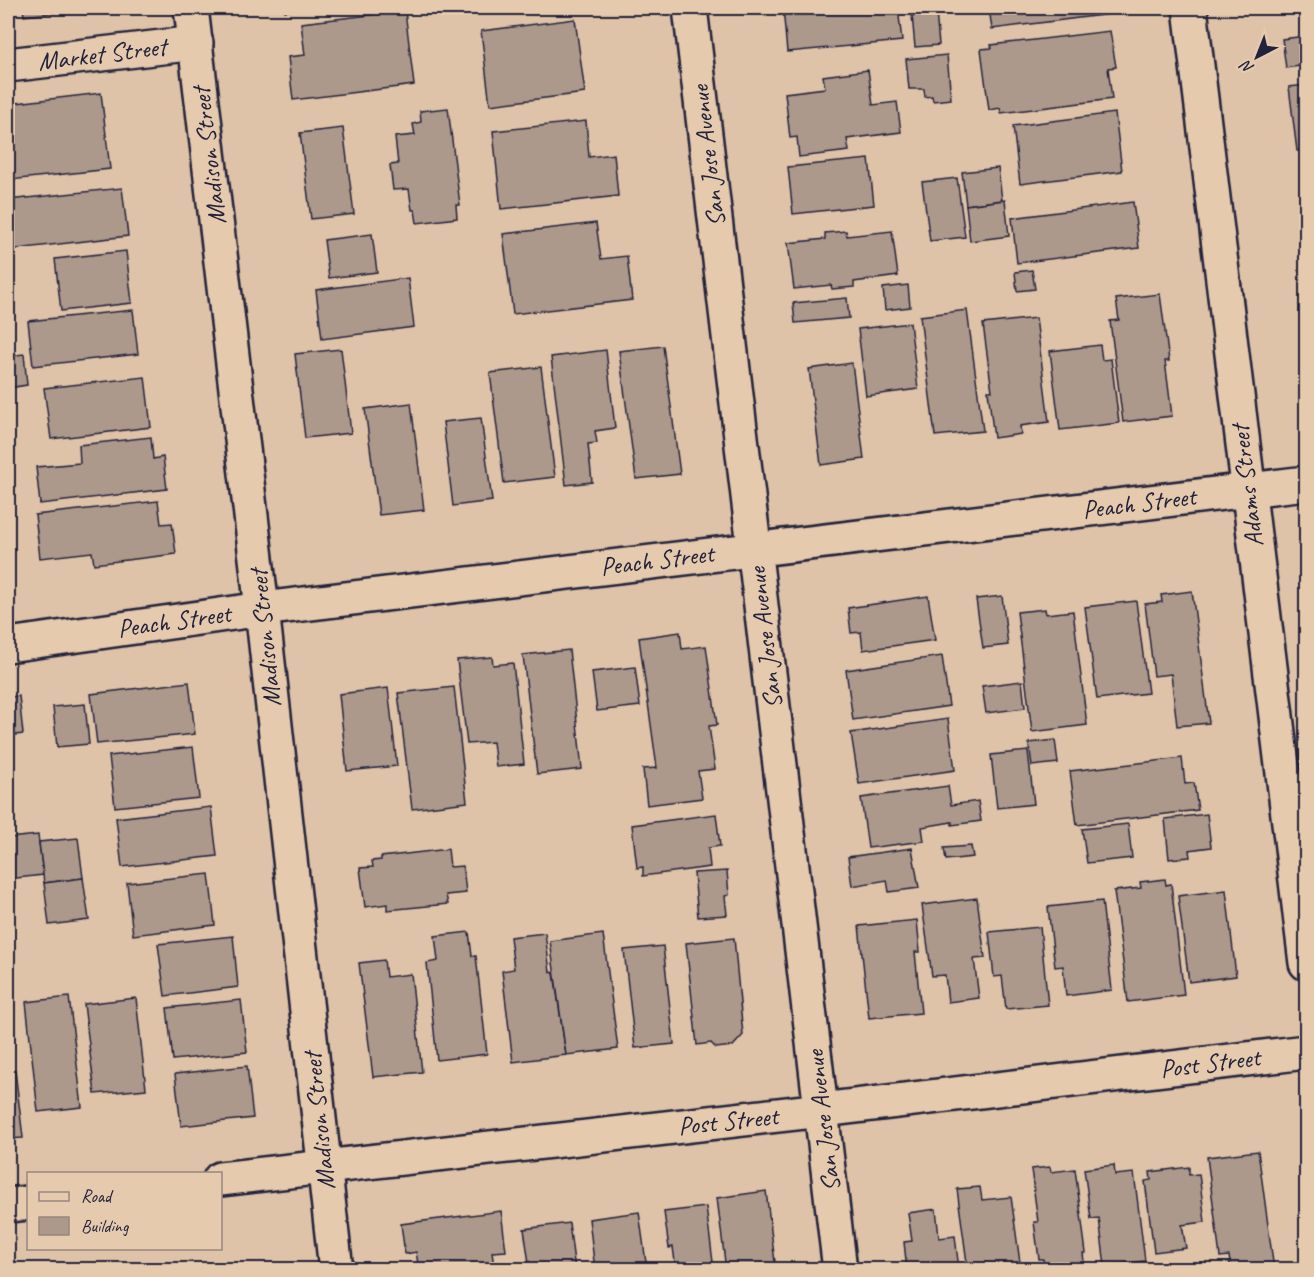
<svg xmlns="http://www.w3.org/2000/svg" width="1314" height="1277" font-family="Caveat,sans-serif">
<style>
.building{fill:#ad988c;stroke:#22223b;stroke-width:1.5}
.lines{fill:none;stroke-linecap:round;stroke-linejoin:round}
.minor-casing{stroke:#22223b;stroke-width:38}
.minor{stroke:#e6caad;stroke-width:33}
.labels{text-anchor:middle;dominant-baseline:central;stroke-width:4.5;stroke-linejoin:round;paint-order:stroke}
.street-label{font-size:26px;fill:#22223b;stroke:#e6caad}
</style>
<rect width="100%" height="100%" fill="#dec3a8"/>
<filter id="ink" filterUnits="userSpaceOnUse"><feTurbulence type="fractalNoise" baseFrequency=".0167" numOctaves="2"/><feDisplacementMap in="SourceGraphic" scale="12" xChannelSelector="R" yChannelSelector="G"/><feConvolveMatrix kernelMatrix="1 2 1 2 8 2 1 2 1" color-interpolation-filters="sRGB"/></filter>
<g filter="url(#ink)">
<!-- building -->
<g class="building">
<path d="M 23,8 L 96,8 L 24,16 Z"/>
<path d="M 285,8 L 318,8 L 285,11 Z"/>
<path d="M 783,8 L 898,8 L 902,41 L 787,52 Z"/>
<path d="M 989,8 L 1109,8 L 1110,14 L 992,29 Z"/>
<path d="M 405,11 L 414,85 L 293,100 L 288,57 L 305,55 L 301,23 Z"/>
<path d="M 936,12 L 939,45 L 915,47 L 912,15 Z"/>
<path d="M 575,19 L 585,93 L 490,105 L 481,31 Z"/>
<path d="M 1110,31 L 1116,67 L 1108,68 L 1112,99 L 1001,113 L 1000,108 L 989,110 L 981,49 L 992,48 L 991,45 Z"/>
<path d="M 1306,36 L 1306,65 L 1286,68 L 1282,39 Z"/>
<path d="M 947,55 L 951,99 L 933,101 L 932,96 L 925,97 L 924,89 L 909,89 L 906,59 Z"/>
<path d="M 868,70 L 873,105 L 897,102 L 901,132 L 847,139 L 849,151 L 799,157 L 797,137 L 790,138 L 785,93 L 825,88 L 823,76 Z"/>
<path d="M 1306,85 L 1306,150 L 1297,151 L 1289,87 Z"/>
<path d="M 101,93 L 110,169 L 10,180 L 8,158 L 8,104 Z"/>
<path d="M 448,108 L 460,205 L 456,205 L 457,218 L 417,223 L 415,210 L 412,210 L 409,189 L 393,190 L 390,165 L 398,164 L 395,137 L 415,135 L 413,124 L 421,122 L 420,111 Z"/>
<path d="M 1115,113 L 1122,171 L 1020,184 L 1013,126 Z"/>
<path d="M 586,121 L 589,157 L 614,154 L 618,196 L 501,209 L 493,131 Z"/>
<path d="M 343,128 L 354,214 L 311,219 L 300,133 Z"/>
<path d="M 869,159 L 874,205 L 793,214 L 788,167 Z"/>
<path d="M 998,168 L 1002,200 L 966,205 L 962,172 Z"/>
<path d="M 957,178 L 965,237 L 930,241 L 922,182 Z"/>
<path d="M 122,188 L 128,236 L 8,250 L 8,200 Z"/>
<path d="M 1005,200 L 1009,236 L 970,241 L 966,205 Z"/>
<path d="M 1133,202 L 1139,248 L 1017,263 L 1012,218 Z"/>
<path d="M 596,223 L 601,259 L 627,256 L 632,300 L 513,314 L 503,234 Z"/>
<path d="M 846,231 L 847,236 L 892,231 L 898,276 L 854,282 L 854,287 L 832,289 L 831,285 L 794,289 L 788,243 L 825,239 L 825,233 Z"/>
<path d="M 372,234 L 377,272 L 329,278 L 324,240 Z"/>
<path d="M 126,251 L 132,303 L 61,311 L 55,259 Z"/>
<path d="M 1032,270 L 1035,289 L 1017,291 L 1015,272 Z"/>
<path d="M 408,278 L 414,327 L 322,339 L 316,290 Z"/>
<path d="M 908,285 L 910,307 L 885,310 L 883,288 Z"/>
<path d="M 1160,294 L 1169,361 L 1165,361 L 1172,416 L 1123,422 L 1110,321 L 1119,320 L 1116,299 Z"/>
<path d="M 847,298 L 849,318 L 795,323 L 793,303 Z"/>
<path d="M 133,310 L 138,354 L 33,366 L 28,321 Z"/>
<path d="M 967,310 L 983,431 L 935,436 L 920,316 Z"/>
<path d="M 1301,314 L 1306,314 L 1306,355 Z"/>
<path d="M 1036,318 L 1049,422 L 1020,426 L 1021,434 L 994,438 L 988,391 L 992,391 L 983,324 Z"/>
<path d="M 910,323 L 918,389 L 866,396 L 858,329 Z"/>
<path d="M 1100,345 L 1102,360 L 1111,359 L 1119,423 L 1060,430 L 1050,351 Z"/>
<path d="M 663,346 L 680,474 L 636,479 L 619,351 Z"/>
<path d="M 341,349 L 351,433 L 305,438 L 295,354 Z"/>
<path d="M 606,350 L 615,428 L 595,431 L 597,443 L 588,444 L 592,482 L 566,485 L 551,357 Z"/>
<path d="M 24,354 L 27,385 L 8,388 L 8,356 Z"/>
<path d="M 852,363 L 864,459 L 821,465 L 809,369 Z"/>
<path d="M 541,367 L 555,477 L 504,483 L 490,373 Z"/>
<path d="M 145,377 L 151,427 L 51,439 L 44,388 Z"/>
<path d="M 411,403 L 424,510 L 379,515 L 365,409 Z"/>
<path d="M 481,418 L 492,501 L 453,506 L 443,422 Z"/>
<path d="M 151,437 L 153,459 L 163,457 L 167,489 L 40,504 L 36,467 L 80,463 L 79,445 Z"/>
<path d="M 158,501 L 161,524 L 172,523 L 176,554 L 94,564 L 92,552 L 40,558 L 35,515 Z"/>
<path d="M 1192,591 L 1209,723 L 1177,726 L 1171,674 L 1154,676 L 1145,604 L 1162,602 L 1161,595 Z"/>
<path d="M 928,596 L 935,640 L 863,650 L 861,632 L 851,633 L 848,608 Z"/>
<path d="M 1002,596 L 1008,645 L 983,648 L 976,599 Z"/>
<path d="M 1136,601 L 1148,693 L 1097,699 L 1085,607 Z"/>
<path d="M 1045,609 L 1046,614 L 1073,611 L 1087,725 L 1032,732 L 1017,612 Z"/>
<path d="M 680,632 L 682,649 L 706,646 L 717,725 L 709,726 L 715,769 L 698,771 L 702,798 L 647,805 L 643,769 L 657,768 L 639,638 Z"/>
<path d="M 569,650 L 582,769 L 537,774 L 523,655 Z"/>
<path d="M 942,656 L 949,706 L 853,720 L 846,670 Z"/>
<path d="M 492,657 L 493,665 L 513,663 L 524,764 L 496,767 L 493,742 L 467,744 L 457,660 Z"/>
<path d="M 635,667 L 640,706 L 597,711 L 592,672 Z"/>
<path d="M 1022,681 L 1025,708 L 986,713 L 982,686 Z"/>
<path d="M 189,682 L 195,734 L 97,744 L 91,694 Z"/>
<path d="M 454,687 L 467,802 L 412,809 L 398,693 Z"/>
<path d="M 388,688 L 397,766 L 347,771 L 339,694 Z"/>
<path d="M 19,696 L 23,734 L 8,736 L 8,697 Z"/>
<path d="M 85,704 L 89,744 L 57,747 L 53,707 Z"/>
<path d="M 948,719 L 955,770 L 859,784 L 851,733 Z"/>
<path d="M 1055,740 L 1058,763 L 1032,766 L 1029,743 Z"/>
<path d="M 193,747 L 199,798 L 115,807 L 109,756 Z"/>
<path d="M 1028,751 L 1034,804 L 997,808 L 991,755 Z"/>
<path d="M 1182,758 L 1185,784 L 1194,783 L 1198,810 L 1077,825 L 1070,771 Z"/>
<path d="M 948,786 L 951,805 L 978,801 L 981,821 L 952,825 L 952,822 L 922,827 L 924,841 L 868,848 L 861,798 Z"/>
<path d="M 211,807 L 217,856 L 122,867 L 116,818 Z"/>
<path d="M 716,814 L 720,846 L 708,848 L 710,867 L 643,876 L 643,867 L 637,868 L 632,825 Z"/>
<path d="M 1207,814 L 1211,847 L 1189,850 L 1190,857 L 1169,859 L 1165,819 Z"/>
<path d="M 1128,824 L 1132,858 L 1087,863 L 1082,829 Z"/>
<path d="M 38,835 L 43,875 L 8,879 L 8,838 Z"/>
<path d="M 78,838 L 83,878 L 44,883 L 39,842 Z"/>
<path d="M 971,846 L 973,857 L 946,860 L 944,848 Z"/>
<path d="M 912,848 L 919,888 L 889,892 L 887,880 L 852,886 L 848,857 Z"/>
<path d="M 448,849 L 450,867 L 463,866 L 466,893 L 446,895 L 448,904 L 387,910 L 387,904 L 365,907 L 360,868 L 373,867 L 372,861 L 381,860 L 381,857 Z"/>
<path d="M 727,871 L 729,895 L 725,896 L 727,915 L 698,917 L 694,873 Z"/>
<path d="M 209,874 L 215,925 L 133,935 L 127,883 Z"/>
<path d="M 83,878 L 89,920 L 49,925 L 44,883 Z"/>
<path d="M 1165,879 L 1166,885 L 1171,884 L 1184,995 L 1128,1002 L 1114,891 L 1141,888 L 1140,882 Z"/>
<path d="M 1226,890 L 1236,976 L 1189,982 L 1178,896 Z"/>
<path d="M 977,898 L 985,958 L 974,959 L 979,998 L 948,1002 L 945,975 L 932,976 L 922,905 Z"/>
<path d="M 1102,901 L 1112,990 L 1066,996 L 1063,966 L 1055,967 L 1048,907 Z"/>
<path d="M 917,920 L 920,952 L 915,952 L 921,1013 L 869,1018 L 859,926 Z"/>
<path d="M 1040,927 L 1048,1005 L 1006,1009 L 1002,976 L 994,977 L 989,932 Z"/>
<path d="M 469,932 L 472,956 L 476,956 L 487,1054 L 437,1060 L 427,963 L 438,961 L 435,936 Z"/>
<path d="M 545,933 L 550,972 L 554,973 L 566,1055 L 513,1062 L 502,971 L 514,969 L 510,937 Z"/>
<path d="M 603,934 L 618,1049 L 566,1055 L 550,941 Z"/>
<path d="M 233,936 L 238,987 L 165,996 L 158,944 Z"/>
<path d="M 734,938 L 743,1035 L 733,1046 L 716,1048 L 711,1043 L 697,1045 L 686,943 Z"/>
<path d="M 663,946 L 674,1044 L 635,1048 L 624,950 Z"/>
<path d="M 384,960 L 386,977 L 411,974 L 422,1072 L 373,1077 L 359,963 Z"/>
<path d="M 69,997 L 82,1107 L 38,1112 L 26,1002 Z"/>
<path d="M 136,998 L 146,1089 L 95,1094 L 84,1004 Z"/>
<path d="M 241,1000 L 247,1052 L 173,1060 L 167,1008 Z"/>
<path d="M 247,1066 L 253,1118 L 181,1126 L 175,1074 Z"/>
<path d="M 15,1070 L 23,1138 L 8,1139 L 8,1071 Z"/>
<path d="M 1258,1151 L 1274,1270 L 1231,1270 L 1229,1256 L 1220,1257 L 1207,1157 Z"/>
<path d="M 1114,1165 L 1115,1175 L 1134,1173 L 1145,1261 L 1105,1266 L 1099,1218 L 1091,1219 L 1084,1169 Z"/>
<path d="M 1050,1167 L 1051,1172 L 1075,1169 L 1086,1253 L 1083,1253 L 1085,1270 L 1044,1270 L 1043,1259 L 1039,1259 L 1034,1222 L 1038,1222 L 1031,1169 Z"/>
<path d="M 1189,1167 L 1189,1175 L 1199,1174 L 1205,1222 L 1182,1225 L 1186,1248 L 1154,1252 L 1145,1181 L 1151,1180 L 1150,1172 Z"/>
<path d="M 980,1187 L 982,1200 L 1011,1197 L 1021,1270 L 968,1270 L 957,1189 Z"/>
<path d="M 766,1191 L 776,1270 L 726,1270 L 717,1198 Z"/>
<path d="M 706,1207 L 714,1270 L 676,1270 L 673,1247 L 669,1248 L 664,1212 Z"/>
<path d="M 936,1209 L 939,1238 L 955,1236 L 959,1270 L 907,1270 L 904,1242 L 912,1241 L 908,1213 Z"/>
<path d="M 501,1211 L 506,1251 L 492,1252 L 494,1267 L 471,1270 L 419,1270 L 416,1252 L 405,1254 L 401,1224 Z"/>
<path d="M 639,1212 L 647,1270 L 595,1270 L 589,1219 Z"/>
<path d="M 569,1223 L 575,1270 L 530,1270 L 524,1229 Z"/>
</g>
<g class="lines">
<defs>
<g id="minor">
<path d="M 191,8 L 262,609 L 336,1270"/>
<path d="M 690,8 L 840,1270"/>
<path d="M 1190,8 L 1306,963"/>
<path d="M 8,65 L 196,43"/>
<path d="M 8,645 L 262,609 L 1306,483"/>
<path d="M 220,1179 L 822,1110 L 1306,1052"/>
<path d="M 8,1205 L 28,1203"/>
</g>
</defs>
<!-- minor casing -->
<use href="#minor" class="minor-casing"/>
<!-- minor -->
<use href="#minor" class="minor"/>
</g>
</g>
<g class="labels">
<!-- street labels -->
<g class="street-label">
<text transform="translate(102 54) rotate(-7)">Market Street</text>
<text transform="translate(209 156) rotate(-97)">Madison Street</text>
<text transform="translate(708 156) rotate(-97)">San Jose Avenue</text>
<text transform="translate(1247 486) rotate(-97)">Adams Street</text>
<text transform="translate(1139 503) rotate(-7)">Peach Street</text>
<text transform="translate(657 560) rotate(-7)">Peach Street</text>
<text transform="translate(174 621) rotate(-8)">Peach Street</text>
<text transform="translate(265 638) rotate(-96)">Madison Street</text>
<text transform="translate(765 638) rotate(-97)">San Jose Avenue</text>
<text transform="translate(1210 1063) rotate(-7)">Post Street</text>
<text transform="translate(319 1121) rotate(-96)">Madison Street</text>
<text transform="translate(728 1121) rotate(-6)">Post Street</text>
<text transform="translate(823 1121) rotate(-97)">San Jose Avenue</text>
</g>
</g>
<!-- margin -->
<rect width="1314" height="1277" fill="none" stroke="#e6caad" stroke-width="30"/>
<rect x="15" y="15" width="1284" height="1247" fill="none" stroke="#22223b" stroke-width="2" filter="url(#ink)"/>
<!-- legend -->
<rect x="27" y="1172" width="195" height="78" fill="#e6caad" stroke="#98877f" stroke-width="1.5"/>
<rect x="39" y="1192" width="30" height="9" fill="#e6caad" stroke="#98877f" stroke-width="1.5"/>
<text x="81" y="1202" font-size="18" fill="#22223b">Road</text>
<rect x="39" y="1217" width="30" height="18" fill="#ad988c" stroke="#98877f" stroke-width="1.5"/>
<text x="81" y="1232" font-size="18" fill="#22223b">Building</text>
<!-- north arrow -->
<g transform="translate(1257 57) rotate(222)" stroke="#e6caad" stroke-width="4.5" paint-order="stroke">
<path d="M0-4.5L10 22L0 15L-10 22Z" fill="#22223b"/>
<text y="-9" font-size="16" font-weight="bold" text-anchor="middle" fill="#22223b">N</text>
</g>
</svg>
